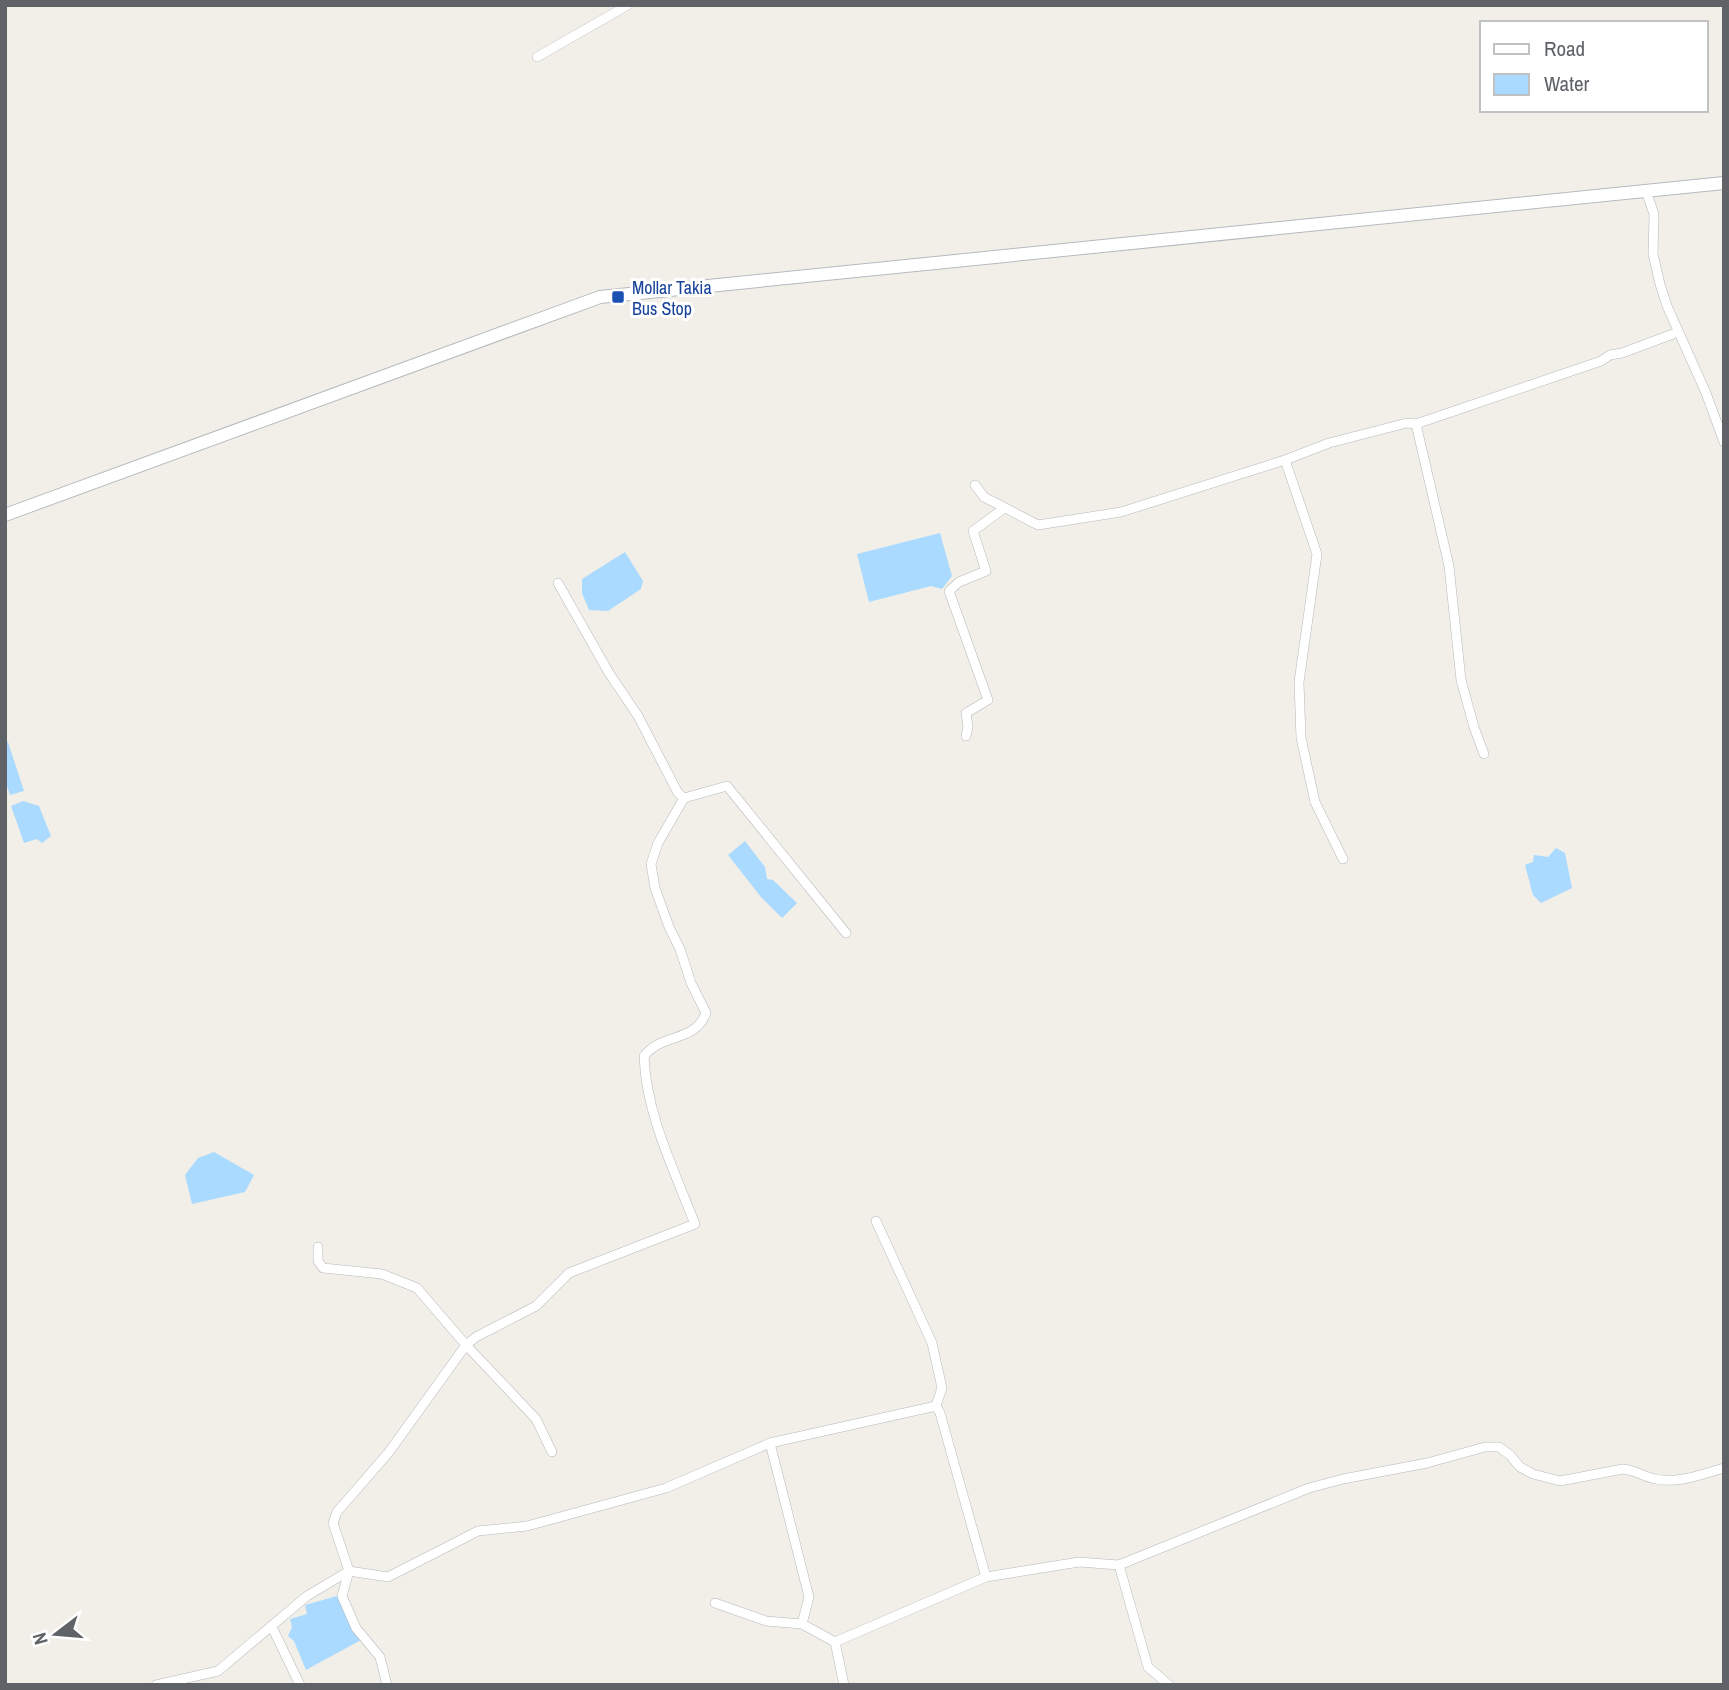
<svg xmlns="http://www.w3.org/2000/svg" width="1729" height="1690" font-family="'Archivo Narrow',sans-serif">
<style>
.water{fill:#aadaff}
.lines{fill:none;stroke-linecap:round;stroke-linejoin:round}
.minor-casing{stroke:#b5b8bc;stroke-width:10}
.secondary-casing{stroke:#b6babf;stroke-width:14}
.minor{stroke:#fff;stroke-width:9}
.secondary{stroke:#fff;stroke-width:12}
.transit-dot{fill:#1a4fb4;stroke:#fff;stroke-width:2.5}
.labels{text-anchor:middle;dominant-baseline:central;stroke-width:6;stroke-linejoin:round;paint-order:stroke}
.transit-label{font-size:18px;fill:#164399;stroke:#fff;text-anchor:start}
</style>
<rect width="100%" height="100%" fill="#f1efe8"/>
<!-- water -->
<g class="water">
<path d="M 940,533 L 952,576 L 942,589 L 931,586 L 869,602 L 857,554 Z"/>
<path d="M 625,552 L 643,581 L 641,589 L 608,611 L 589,610 L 582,593 L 582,579 Z"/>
<path d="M 8,742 L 24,791 L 10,795 L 5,780 L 5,743 Z"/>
<path d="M 23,801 L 39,806 L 51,836 L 42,843 L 37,839 L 24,843 L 11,806 Z"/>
<path d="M 745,841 L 765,867 L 767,879 L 773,880 L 797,903 L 782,918 L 761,897 L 728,855 Z"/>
<path d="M 1556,848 L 1565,853 L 1572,888 L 1541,903 L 1533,895 L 1525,865 L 1533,862 L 1534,855 L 1548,857 Z"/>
<path d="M 214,1152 L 254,1175 L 245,1192 L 192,1204 L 185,1175 L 198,1158 Z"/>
<path d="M 337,1596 L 361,1640 L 306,1670 L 294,1641 L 288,1636 L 292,1627 L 290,1619 L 307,1614 L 305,1605 Z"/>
</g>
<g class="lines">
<defs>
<g id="minor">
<path d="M 537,57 L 628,5"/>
<path d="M 1646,191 L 1654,214 L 1653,254 L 1660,284 L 1667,306 L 1706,393 L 1724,442"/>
<path d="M 1416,424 L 1449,566 L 1461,680 L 1474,727 L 1484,754"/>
<path d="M 1285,460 L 1317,554 L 1299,682 L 1301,738 L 1315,802 L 1343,859"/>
<path d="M 975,485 L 984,497 L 1038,525 L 1121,512 L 1285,460 L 1329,443 L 1407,423 L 1416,424 L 1601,361 L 1610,355 L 1622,353 L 1673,334"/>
<path d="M 558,583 L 609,673 L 638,716 L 678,793 L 684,798"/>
<path d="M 966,736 L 968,727 L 966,713 L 988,700 L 949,591 L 959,582 L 986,571 L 973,531 L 1003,509"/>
<path d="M 876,1221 L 932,1343 L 942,1388 L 936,1406"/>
<path d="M 318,1247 L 318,1261 L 323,1268 L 382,1274 L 417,1288 L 466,1345 L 536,1419 L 552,1452"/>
<path d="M 770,1443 L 809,1597 L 802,1624"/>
<path d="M 1119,1565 L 1148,1667 L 1169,1685"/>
<path d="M 715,1603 L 766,1621 L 802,1624 L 835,1642 L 844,1685"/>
<path d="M 272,1627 L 300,1685"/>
<path d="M 835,1642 L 986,1577 L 1079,1562 L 1119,1565 L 1309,1488 L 1343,1479 L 1427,1463 L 1485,1447 L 1499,1447 L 1510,1455 L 1520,1467 L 1533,1474 L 1560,1481 L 1623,1469 C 1635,1470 1644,1477 1656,1479 C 1677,1484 1703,1474 1724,1468"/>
<path d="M 156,1685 L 218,1671 L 307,1596 L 349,1571 L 388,1577 L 478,1531 L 527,1526 L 666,1488 L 770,1443 L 936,1406 L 940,1413 L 986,1577"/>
<path d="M 387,1685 L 380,1657 L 356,1628 L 342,1596 L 349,1571 L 333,1523 L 337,1512 L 389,1452 L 466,1345 L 476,1337 L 536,1306 L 569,1273 L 695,1224 C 674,1170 646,1114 644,1056 C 663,1032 695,1043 706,1013 L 691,983 L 680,949 L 669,927 L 655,888 L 651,864 L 658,843 L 684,798 L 727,786 L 846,933"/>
</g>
<path id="secondary" d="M 5,515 L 600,297 L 1724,183"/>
</defs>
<!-- minor casing -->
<use href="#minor" class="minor-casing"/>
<!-- secondary casing -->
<use href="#secondary" class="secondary-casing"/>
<!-- minor -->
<use href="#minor" class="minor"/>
<!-- secondary -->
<use href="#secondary" class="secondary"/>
</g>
<!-- markers -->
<rect class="transit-dot" x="611" y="290" width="14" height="14" rx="3.5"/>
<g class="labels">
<!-- transit labels -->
<g class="transit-label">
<text x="632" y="287">Mollar Takia<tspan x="632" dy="21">Bus Stop</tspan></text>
</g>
</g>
<!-- border -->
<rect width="1729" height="1690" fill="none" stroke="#5f6368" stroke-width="14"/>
<!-- legend -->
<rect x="1480" y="21" width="228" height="91" fill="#ffffff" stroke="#bfc1c3" stroke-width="2"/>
<rect x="1494" y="44" width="35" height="10" fill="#ffffff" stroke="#bfc1c3" stroke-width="2"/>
<text x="1544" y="56" font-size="21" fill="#5f6368">Road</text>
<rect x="1494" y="74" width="35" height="21" fill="#aadaff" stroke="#bfc1c3" stroke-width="2"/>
<text x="1544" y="91" font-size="21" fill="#5f6368">Water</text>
<!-- north arrow -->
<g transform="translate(56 1634) rotate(254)" stroke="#ffffff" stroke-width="5" paint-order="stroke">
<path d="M0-5L12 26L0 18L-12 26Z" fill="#5f6368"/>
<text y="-10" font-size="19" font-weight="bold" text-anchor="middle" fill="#5f6368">N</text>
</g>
</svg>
